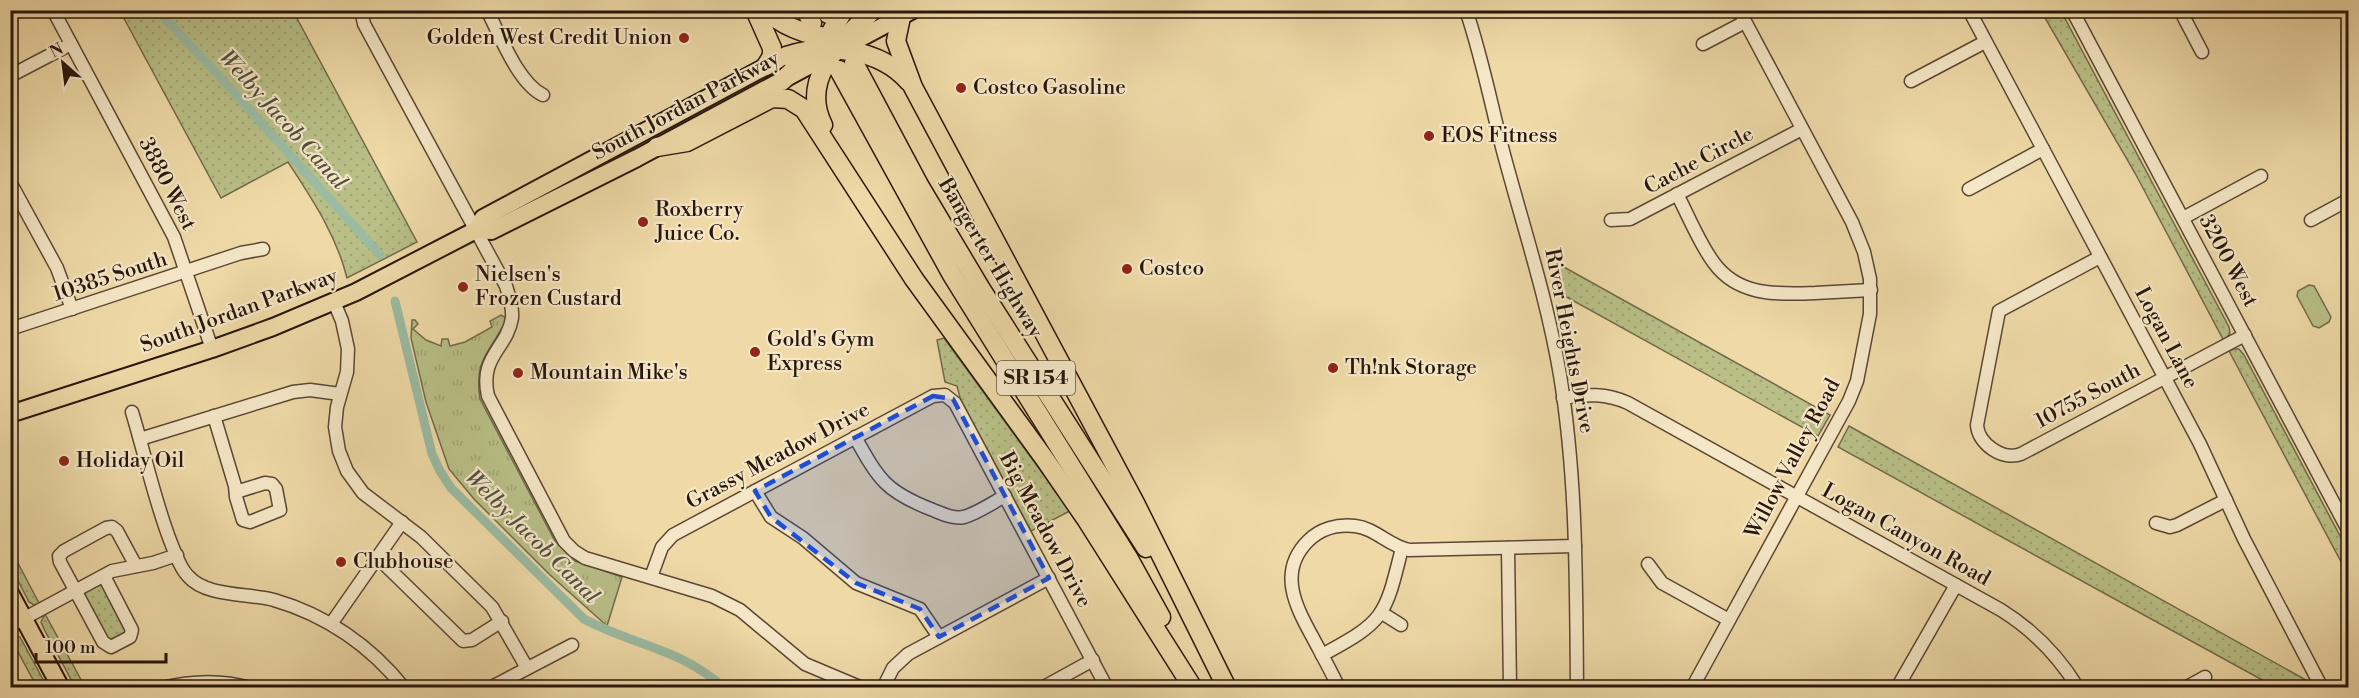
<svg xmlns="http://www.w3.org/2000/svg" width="2359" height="698" font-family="'Libre Bodoni',serif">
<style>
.grass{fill:url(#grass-dots);stroke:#716a4a;stroke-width:1.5}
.park{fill:url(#park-tufts);stroke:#716a4a;stroke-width:1.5}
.pitch{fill:#b9bf87;stroke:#716a4a;stroke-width:1.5}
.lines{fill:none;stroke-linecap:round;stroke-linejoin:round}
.canal{stroke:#9bbba3;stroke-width:9}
.minor-casing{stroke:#5a4734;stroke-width:15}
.major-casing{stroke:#29160d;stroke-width:20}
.highway-casing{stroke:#29160d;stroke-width:21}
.minor{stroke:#f4e6c6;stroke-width:12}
.major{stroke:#eed9a7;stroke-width:16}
.highway{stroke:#eed9a7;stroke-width:18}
.marked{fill:#1d4ed8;fill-opacity:0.2;stroke:#1d4ed8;stroke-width:4.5;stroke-dasharray:12 8;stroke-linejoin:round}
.poi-dot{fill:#8f2418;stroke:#f4e6c6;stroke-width:2}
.labels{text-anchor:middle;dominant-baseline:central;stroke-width:4.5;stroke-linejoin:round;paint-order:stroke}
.shield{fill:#f4e6c6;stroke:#665444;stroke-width:1.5}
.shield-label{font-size:20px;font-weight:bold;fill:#29160d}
.poi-label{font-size:21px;fill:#29160d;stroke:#f4e6c6;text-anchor:start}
.street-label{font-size:21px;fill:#29160d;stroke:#f4e6c6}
.water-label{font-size:22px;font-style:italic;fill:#515042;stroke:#f4e6c6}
</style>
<defs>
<pattern id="grass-dots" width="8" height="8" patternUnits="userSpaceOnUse" patternTransform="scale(1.5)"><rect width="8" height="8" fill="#b9bf87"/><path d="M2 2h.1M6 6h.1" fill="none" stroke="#9fa373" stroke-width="1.8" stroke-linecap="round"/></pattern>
<pattern id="park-tufts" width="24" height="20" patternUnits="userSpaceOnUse" patternTransform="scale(1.5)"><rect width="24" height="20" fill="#b9bf87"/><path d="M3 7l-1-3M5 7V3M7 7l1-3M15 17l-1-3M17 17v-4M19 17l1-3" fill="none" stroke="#9fa373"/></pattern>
</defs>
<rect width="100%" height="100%" fill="#eed9a7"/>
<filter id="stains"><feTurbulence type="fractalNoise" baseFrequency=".00333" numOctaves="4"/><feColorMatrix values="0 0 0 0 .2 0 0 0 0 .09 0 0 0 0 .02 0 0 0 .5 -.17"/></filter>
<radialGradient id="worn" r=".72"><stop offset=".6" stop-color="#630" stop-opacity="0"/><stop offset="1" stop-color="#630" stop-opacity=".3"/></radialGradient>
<!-- grass -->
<g class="grass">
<path d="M 120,11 L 293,11 L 417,242 L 347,278 C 336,234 312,199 288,162 L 221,198 Z"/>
<path d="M 2041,11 L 2061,11 L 2229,327 L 2230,333 L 2224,341 L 2135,173 Z"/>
<path d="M 1553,261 L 1830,415 L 1818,436 L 1561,294 Z"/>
<path d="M 944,338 L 1070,511 L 1031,531 L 961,401 L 957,386 L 945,382 L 937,340 Z"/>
<path d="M 2234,349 L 2239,349 L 2244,355 L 2348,551 L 2348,575 L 2229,351 Z"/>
<path d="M 1849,426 L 2306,680 L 2310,687 L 2275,687 L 1838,447 Z"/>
<path d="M 10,548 L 40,605 L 34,605 L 29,602 L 11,567 Z"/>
<path d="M 98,585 L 103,586 L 127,632 L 112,642 L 106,640 L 84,598 L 85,592 Z"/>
<path d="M 45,614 L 85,687 L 75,687 L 44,629 L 41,622 Z"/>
<path d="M 11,634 L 20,637 L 47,687 L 37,687 L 11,639 Z"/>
</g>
<!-- park -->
<path class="park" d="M 501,315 L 506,318 L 505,322 C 489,354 474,359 480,399 L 555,541 L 575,561 L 622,577 L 607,626 L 549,574 L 474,499 L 449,469 L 426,402 L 411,338 L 412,320 L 415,320 L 418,324 L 413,329 L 426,340 L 441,346 L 442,339 L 448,339 L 450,346 L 465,342 L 492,327 L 490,321 Z"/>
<!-- pitch -->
<path class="pitch" d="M 2309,285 L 2314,286 L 2331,317 L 2329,322 L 2319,328 L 2313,326 L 2297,296 L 2298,291 Z"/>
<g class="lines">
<!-- canal -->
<g class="canal">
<path d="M 157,10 L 219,76 L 380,255"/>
<path d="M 395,301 L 432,454 L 440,471 L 451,488 L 584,619 C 632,645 683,649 724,688"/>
</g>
<defs>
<g id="minor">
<path d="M 53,10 L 174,237 L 212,349"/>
<path d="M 361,10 L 364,24 L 506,286 C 509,296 513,306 512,318 C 507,349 479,356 488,396 L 564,541 L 574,551 L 585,558 L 712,596 L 740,610 L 805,664 L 862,688"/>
<path d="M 487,10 C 500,35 518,83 543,95"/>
<path d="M 1466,10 C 1482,57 1491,104 1503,151 C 1523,226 1547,298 1560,375 C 1577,479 1576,583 1577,688"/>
<path d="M 1969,10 L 2200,444 L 2244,539 L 2322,688"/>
<path d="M 2072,10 L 2348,530"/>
<path d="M 2180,10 L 2202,52"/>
<path d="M 1703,44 L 1745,22"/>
<path d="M 10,76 L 71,44"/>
<path d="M 1911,81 L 1985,42"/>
<path d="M 10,182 L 57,268 L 72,309"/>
<path d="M 1969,189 L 2043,149"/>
<path d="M 1677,194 C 1689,217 1699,243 1714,263 C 1739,297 1778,294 1815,293 C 1834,292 1852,291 1871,290"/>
<path d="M 2183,218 L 2261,176"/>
<path d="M 1611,220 L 1630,219 L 1802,129"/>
<path d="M 2311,220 L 2348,200"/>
<path d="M 2100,257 L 1999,311 L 1977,425 C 1978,444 2003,461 2021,454 L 2245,335"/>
<path d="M 334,302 L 342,321 L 348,349 L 347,372 L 337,407 L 335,427 L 339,451 L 347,471 L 363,493 L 421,537 L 492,607 L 527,668"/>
<path d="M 10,329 L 241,253 L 263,249"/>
<path d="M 1563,398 C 1587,394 1606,393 1628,403 L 2001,610 C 2033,630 2058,655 2078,688"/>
<path d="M 132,412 C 146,458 155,504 173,548 C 177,557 180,568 188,576 C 206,597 247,593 274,600 C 326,615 371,646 404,688"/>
<path d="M 214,416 L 235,486 L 236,497 L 243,520 L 250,522 L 280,510 L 276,489 L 272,484 L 265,483 L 236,492"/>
<path d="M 855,437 C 879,480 886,492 933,510 C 943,514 953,519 964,517 C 978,513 992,503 1005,496"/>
<path d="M 140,439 L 293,392 L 310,390 L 340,394"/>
<path d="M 755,491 L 771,517 L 803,538 L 856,583 L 920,609 L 939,637"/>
<path d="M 2156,523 L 2170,527 L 2177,525 L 2226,500"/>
<path d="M 1508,548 L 1510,688"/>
<path d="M 377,557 L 463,641 L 472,640 L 502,621"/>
<path d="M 1648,564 L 1662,583 L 1729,620"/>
<path d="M 104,576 L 132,630 L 130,637 L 111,647 L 103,642 L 60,562 L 59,556 L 64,551 L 106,528 L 112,527 L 117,531 L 136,566"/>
<path d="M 651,577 L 662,547 L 673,535 L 933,396 L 945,395 L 955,403 L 1107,688"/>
<path d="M 1382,613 L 1401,625"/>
<path d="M 331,624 L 402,522"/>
<path d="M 10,626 L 112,571 L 153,563 L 177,555"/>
<path d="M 1322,655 C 1385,621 1385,617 1402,548"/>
<path d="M 161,688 C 191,681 220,679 250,688"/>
<path d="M 490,688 L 572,645"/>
<path d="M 883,688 L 893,668 L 908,654 L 1049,578"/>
<path d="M 1042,688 L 1093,660"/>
<path d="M 1339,688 C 1331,671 1322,655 1313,638 C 1296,607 1277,572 1308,541 C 1320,529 1337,524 1355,526 C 1375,528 1389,546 1409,550 L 1575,546"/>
<path d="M 1692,688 L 1849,401 L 1857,381 L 1870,314 L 1870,279 L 1864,252 L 1852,222 L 1739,10"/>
<path d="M 1897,688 L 1956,585"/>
<path d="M 2185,688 L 2205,677"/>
</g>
<g id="major">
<path d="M 476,230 L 491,231 L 637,158 L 913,10"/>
<path d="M 10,414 L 212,349 L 273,327 L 356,292 L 476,230 L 483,218 L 778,60"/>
<path d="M 10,593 L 61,688"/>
</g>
<g id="highway">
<path d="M 755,10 L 772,48 L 772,56 L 766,66"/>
<path d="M 765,10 C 789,32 818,38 849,39"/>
<path d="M 806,10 L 812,23"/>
<path d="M 826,10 L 828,14"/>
<path d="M 901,17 L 896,41 L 913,87 L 1135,503 L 1227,688"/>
<path d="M 786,56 C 826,43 880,48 909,82"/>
<path d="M 854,63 L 919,185 L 981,289 L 1146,548"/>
<path d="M 839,70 L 952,275 L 1129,559 L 1161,617"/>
<path d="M 782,81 L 828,37 L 844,10"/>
<path d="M 823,125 C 799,78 842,41 873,10"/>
<path d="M 657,147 L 687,142 L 772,98 L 788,99 L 804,109 L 914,279 L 1044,458 L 1086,519 L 1193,688"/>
</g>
</defs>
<!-- minor casing -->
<use href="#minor" class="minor-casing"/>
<!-- major casing -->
<use href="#major" class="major-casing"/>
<!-- highway casing -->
<use href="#highway" class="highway-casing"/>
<!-- minor -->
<use href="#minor" class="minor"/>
<!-- major -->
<use href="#major" class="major"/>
<!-- highway -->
<use href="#highway" class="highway"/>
</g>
<!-- marked area -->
<path class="marked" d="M 933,396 L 953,399 L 1049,578 L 939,637 L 920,609 L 856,583 L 771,517 L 755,491 Z"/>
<!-- markers -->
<g class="poi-dot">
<circle cx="684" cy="38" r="6"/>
<circle cx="961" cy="88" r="6"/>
<circle cx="1429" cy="136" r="6"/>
<circle cx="643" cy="222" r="6"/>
<circle cx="1127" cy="269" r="6"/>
<circle cx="463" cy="287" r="6"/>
<circle cx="755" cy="352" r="6"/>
<circle cx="1333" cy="368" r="6"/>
<circle cx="518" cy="373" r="6"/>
<circle cx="64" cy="461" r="6"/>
<circle cx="341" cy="562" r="6"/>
</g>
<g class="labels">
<!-- shield labels -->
<rect class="shield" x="997" y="361" width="78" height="34" rx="4.5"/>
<g class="shield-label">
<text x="1036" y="378">SR 154</text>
</g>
<!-- poi labels -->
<g class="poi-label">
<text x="672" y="38" text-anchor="end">Golden West Credit Union</text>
<text x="973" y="88">Costco Gasoline</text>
<text x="1441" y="136">EOS Fitness</text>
<text x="655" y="210">Roxberry<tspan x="655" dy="24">Juice Co.</tspan></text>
<text x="1139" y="269">Costco</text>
<text x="475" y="275">Nielsen's<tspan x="475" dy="24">Frozen Custard</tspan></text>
<text x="767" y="340">Gold's Gym<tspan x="767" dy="24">Express</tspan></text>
<text x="1345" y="368">Th!nk Storage</text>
<text x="530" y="373">Mountain Mike's</text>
<text x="76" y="461">Holiday Oil</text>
<text x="353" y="562">Clubhouse</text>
</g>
<!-- street labels -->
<g class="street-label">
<text transform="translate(686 106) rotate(-28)">South Jordan Parkway</text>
<text transform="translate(1699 161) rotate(-28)">Cache Circle</text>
<text transform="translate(167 184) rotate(63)">3880 West</text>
<text transform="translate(990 258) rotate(59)">Bangerter Highway</text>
<text transform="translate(2228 261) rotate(62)">3200 West</text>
<text transform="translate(110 277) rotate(-18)">10385 South</text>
<text transform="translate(239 311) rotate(-20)">South Jordan Parkway</text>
<text transform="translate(2166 338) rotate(62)">Logan Lane</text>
<text transform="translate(1569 341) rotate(79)">River Heights Drive</text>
<text transform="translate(2088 396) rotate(-28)">10755 South</text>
<text transform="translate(778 456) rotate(-28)">Grassy Meadow Drive</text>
<text transform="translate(1793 459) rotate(-62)">Willow Valley Road</text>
<text transform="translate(1045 530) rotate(62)">Big Meadow Drive</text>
<text transform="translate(1906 535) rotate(29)">Logan Canyon Road</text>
</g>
<!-- water labels -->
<g class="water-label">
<text transform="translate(283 120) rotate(48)">Welby Jacob Canal</text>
<text transform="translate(532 537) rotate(45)">Welby Jacob Canal</text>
</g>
</g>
<!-- margin -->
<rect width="2359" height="698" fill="none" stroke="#eed9a7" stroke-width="36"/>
<rect x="12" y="12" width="2335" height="674" fill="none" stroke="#29160d" stroke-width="3"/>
<rect x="18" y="18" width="2323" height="662" fill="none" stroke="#29160d" stroke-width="1.5"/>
<!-- north arrow -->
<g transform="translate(63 63) rotate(332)" stroke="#f4e6c6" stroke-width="4.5" paint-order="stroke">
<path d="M0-4.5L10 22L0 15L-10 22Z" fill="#29160d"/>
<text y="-9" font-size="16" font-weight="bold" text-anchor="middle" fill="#29160d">N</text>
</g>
<!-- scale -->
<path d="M36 653v9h130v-9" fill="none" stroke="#29160d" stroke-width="3"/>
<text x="45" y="653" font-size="18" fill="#29160d" stroke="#f4e6c6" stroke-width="4.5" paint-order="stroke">100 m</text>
<rect width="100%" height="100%" filter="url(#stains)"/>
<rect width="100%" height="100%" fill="url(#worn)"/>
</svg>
